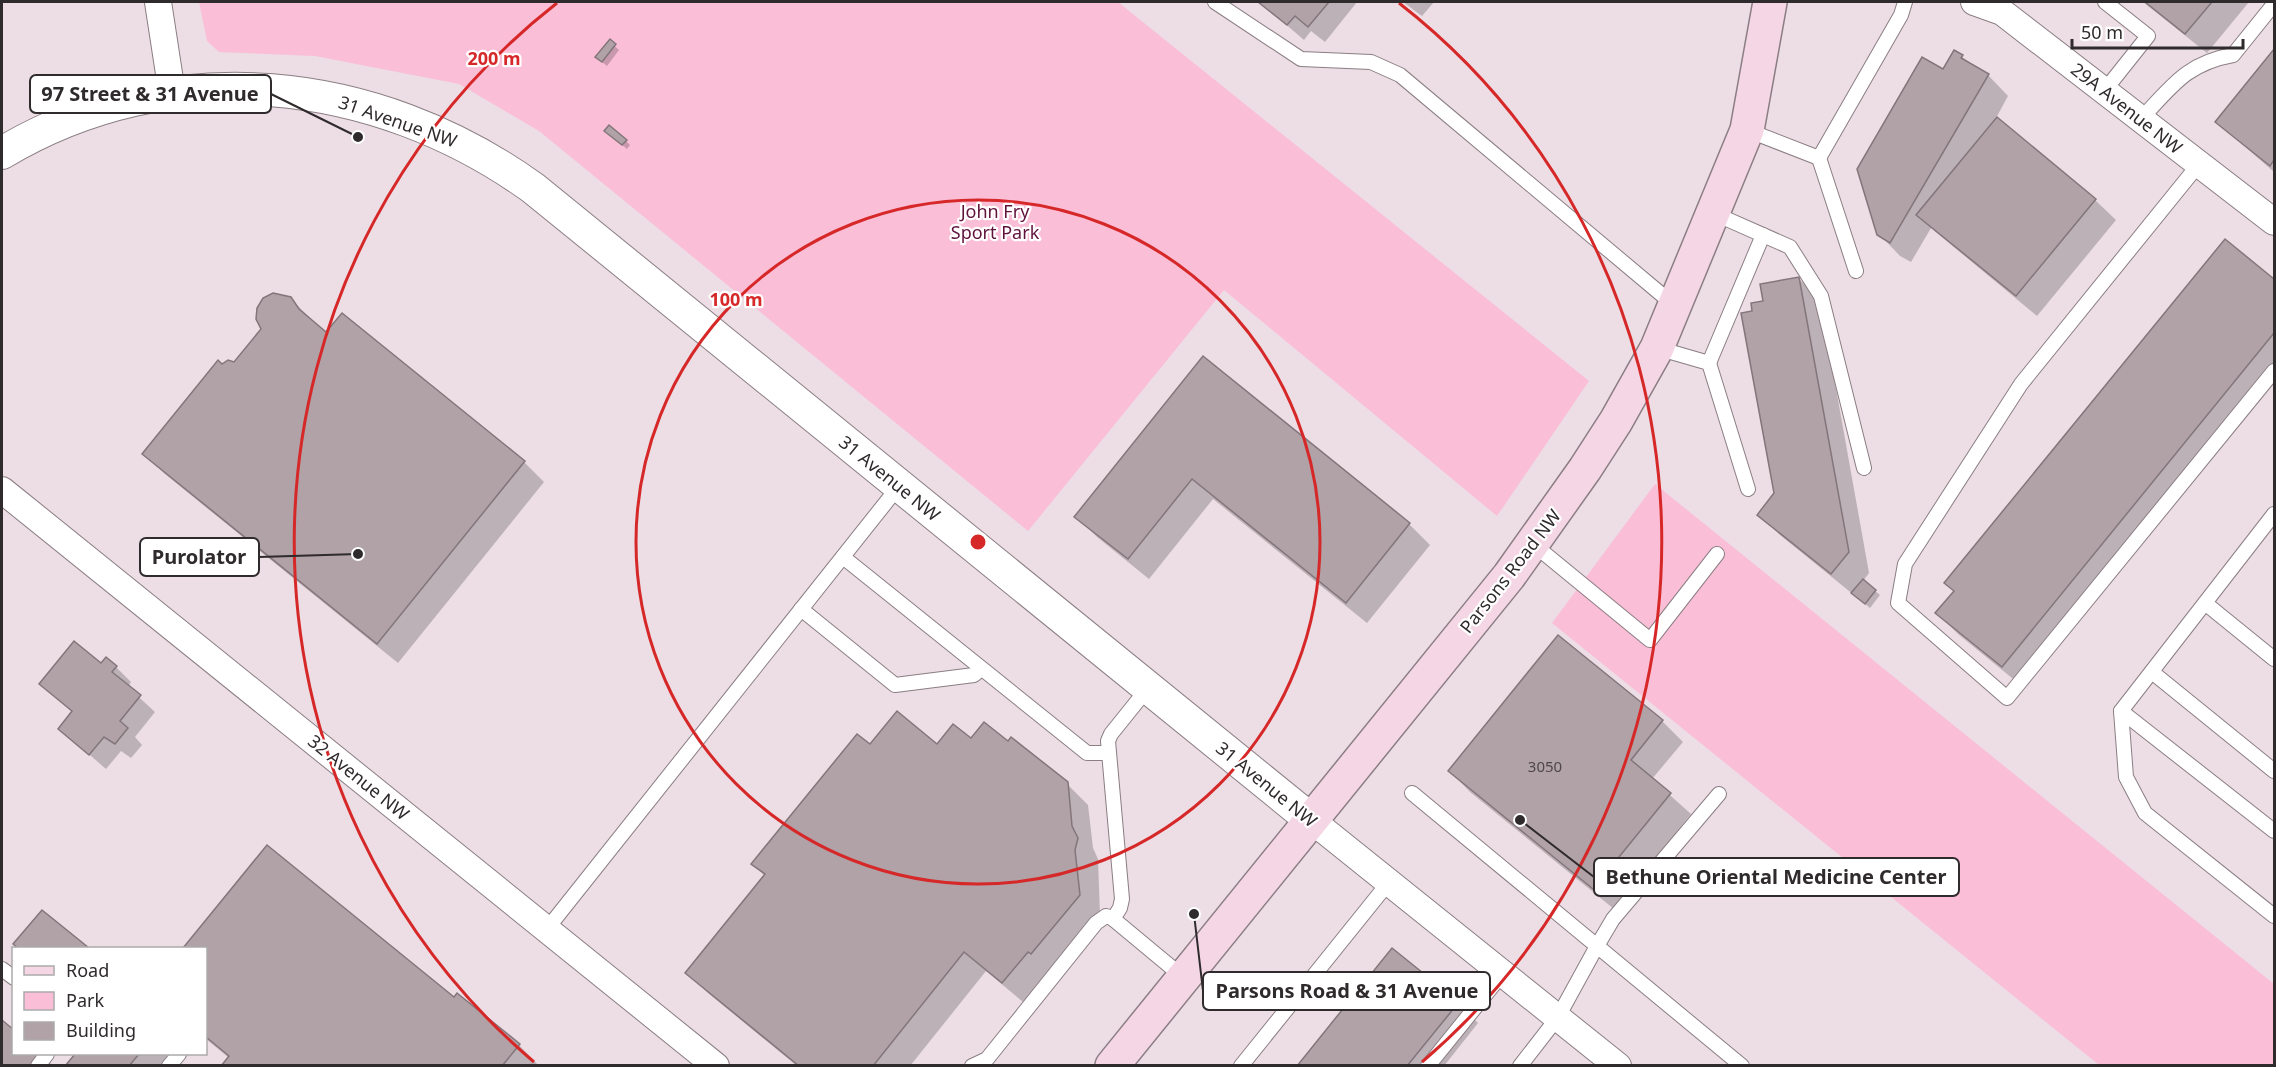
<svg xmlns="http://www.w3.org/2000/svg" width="2276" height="1067" font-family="'Noto Sans',sans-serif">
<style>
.green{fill:#fbbed7}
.shadow{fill:#0003}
.building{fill:#b0a2a7;stroke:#83767b;stroke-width:1.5}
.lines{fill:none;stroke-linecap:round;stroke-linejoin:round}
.service-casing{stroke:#8b7e83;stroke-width:16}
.minor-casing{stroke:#8b7e83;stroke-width:28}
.tertiary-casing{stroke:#8b7e83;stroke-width:34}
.secondary-casing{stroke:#8b7e83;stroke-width:36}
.service{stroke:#fff;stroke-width:14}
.minor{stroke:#fff;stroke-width:26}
.tertiary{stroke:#fff;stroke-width:32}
.secondary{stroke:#f5d6e5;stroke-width:33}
.ring{fill:none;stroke:#d62828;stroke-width:3}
.labels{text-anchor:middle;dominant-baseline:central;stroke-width:4.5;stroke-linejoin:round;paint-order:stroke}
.number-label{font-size:15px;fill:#4f484b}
.street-label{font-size:18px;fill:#2f2a2c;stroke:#fff}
.park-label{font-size:18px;fill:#60123d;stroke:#fff}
.centre{fill:#d62828;stroke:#fff;stroke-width:3}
.ring-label{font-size:18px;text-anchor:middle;font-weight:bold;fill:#d62828;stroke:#fff;stroke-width:4.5;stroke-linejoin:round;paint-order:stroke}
.leader{fill:none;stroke:#2f2a2c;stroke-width:2}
.callout-dot{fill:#2f2a2c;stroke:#fff;stroke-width:2}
.callout{fill:#fff;stroke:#2f2a2c;stroke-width:2}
.callout-label{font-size:20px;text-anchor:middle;font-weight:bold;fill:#2f2a2c}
</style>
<rect width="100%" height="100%" fill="#ecdee4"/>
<!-- green -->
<g class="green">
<path d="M 199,2 L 1118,2 L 1589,381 L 1497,516 L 1224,290 L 1028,531 L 539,131 L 459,84 L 315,56 L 219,52 L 207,41 Z"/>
<path d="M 1655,484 L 2274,984 L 2274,1065 L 2099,1065 L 1552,623 Z"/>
</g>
<!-- shadow -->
<g class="shadow">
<path d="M 1260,2 L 1357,2 L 1325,42 L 1311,31 L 1304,40 Z"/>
<path d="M 1403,2 L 1434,2 L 1422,16 Z"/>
<path d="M 2143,2 L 2249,2 L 2207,53 Z"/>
<path d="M 610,42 L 619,50 L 607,66 L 602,62 Z"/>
<path d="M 2274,52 L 2274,172 L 2217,122 Z"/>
<path d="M 1962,57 L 1988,75 L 2008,96 L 1996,118 L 2095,200 L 2116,220 L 2037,316 L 1931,228 L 1911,262 L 1900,256 L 1879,234 L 1943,71 Z"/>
<path d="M 611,136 L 626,141 L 630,145 L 627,149 Z"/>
<path d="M 2225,241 L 2274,281 L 2274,379 L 2023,687 L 1958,634 L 1937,613 Z"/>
<path d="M 1799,279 L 1820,299 L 1869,573 L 1863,581 L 1880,595 L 1870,608 L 1780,535 L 1759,515 L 1776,494 L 1754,312 Z"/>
<path d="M 274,295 L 284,295 L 293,301 L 326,334 L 524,462 L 544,482 L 398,663 L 165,474 L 144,454 L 222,366 L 235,363 L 263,329 Z"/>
<path d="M 1203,358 L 1409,524 L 1430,545 L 1367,623 L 1213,499 L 1149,579 L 1097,537 L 1076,516 Z"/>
<path d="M 1559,637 L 1662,721 L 1683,742 L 1652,779 L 1691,814 L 1614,909 L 1470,792 L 1450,771 Z"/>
<path d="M 116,667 L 131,682 L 128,687 L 155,712 L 135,737 L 142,745 L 131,758 L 121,751 L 106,769 L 60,729 L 73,713 L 41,684 Z"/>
<path d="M 972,741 L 1067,784 L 1088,805 L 1093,848 L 1098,859 L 1100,916 L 1023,1002 L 986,971 L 910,1066 L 797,1066 L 708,993 L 687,972 L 765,876 L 753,864 L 871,747 L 938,746 Z"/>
<path d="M 267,847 L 454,1000 L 519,1045 L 539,1066 L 223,1066 L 229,1058 L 206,1039 L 206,948 L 185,948 Z"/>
<path d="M 42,912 L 87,948 L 19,948 L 15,944 Z"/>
<path d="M 1458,1003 L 1478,1023 L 1444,1066 L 1299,1066 Z"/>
<path d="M 2,1022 L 14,1032 L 14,1054 L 41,1054 L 53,1066 L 2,1066 Z"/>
<path d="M 76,1054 L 176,1054 L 166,1066 L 66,1066 Z"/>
</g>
<!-- building -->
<g class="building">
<path d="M 1258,2 L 1329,2 L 1308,27 L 1295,16 L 1287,25 Z"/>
<path d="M 2145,2 L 2212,2 L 2185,34 Z"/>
<path d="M 610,39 L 616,44 L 602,62 L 595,57 Z"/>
<path d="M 2274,49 L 2274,160 L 2270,166 L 2215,122 Z"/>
<path d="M 1954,50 L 1963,55 L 1961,58 L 1989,74 L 1890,243 L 1877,235 L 1857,169 L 1922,57 L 1943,69 Z"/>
<path d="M 1997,117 L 2096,199 L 2016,296 L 1916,215 Z"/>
<path d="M 609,125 L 627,140 L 622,145 L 604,131 Z"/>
<path d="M 2225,239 L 2274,279 L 2274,333 L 2002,667 L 1935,613 L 1954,591 L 1944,583 Z"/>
<path d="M 1799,277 L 1849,552 L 1831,574 L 1757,515 L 1774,493 L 1741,313 L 1752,311 L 1751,303 L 1763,301 L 1760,284 Z"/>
<path d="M 273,293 L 291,297 L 299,309 L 326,332 L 342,313 L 525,461 L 377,644 L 142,454 L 218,360 L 222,364 L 228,360 L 234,362 L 261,329 L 256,319 L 257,308 L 263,298 Z"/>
<path d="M 1203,356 L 1410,523 L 1346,603 L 1192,479 L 1128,559 L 1074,517 Z"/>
<path d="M 1863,579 L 1876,590 L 1865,604 L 1851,593 Z"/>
<path d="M 1558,635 L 1663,720 L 1631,760 L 1671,793 L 1593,889 L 1448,771 Z"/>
<path d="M 74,641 L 101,663 L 106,657 L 117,666 L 112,672 L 141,695 L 120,721 L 128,728 L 115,744 L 104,737 L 89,755 L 58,729 L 72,711 L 39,684 Z"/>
<path d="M 897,711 L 937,744 L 953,724 L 971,738 L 984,722 L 1008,741 L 1011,737 L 1068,782 L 1072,826 L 1078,838 L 1075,850 L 1080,895 L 1031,954 L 1028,952 L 1002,983 L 964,952 L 873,1066 L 799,1066 L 685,973 L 765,874 L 751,864 L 857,734 L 870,744 Z"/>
<path d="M 267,845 L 454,997 L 457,993 L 520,1044 L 502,1066 L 221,1066 L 229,1056 L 206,1037 L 206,948 L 183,948 Z"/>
<path d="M 42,910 L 89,948 L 18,948 L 13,944 Z"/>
<path d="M 1392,948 L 1459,1002 L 1407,1066 L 1297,1066 Z"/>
<path d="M 2,1020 L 14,1030 L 14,1054 L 42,1054 L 32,1066 L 2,1066 Z"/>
<path d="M 75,1054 L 139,1054 L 129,1066 L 65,1066 Z"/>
</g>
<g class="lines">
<defs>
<g id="service">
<path d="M 1215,2 L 1301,59 L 1371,62 L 1400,75 L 1674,305"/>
<path d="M 2105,90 L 2148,36 L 2105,2"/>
<path d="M 2141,119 C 2172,86 2187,63 2233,55 L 2274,4"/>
<path d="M 1747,130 L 1819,158 L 1901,15 L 1905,2"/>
<path d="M 1819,158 L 1856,271"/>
<path d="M 2199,164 L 2021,384 L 1905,564 L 1898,603 L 2007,698 L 2274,371"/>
<path d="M 1713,213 L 1790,247 L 1821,296 L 1864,468"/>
<path d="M 1657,348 L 1709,363 L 1748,489"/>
<path d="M 1709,363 L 1763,235"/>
<path d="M 2274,514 L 2121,711 L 2126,777 L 2145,813 L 2274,916"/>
<path d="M 1533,544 L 1650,640 L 1717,554"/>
<path d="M 843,557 L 1087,753 L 1108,753"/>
<path d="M 2205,603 L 2274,659"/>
<path d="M 801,609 L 895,685 L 974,675 L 981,669"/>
<path d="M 2152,672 L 2274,771"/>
<path d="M 2121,711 L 2274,831"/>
<path d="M 1412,793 L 1597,946 L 1558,1017 L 1520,1066"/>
<path d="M 1719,794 L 1613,919 L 1597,946 L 1742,1066"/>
<path d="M 1113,919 L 1120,908 L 1122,899 L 1108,741 L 1111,734 L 1148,688"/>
<path d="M 547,929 L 899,486"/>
<path d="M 2,969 L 14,978"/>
<path d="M 38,1066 L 47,1054"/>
<path d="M 169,1066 L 179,1054"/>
<path d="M 972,1066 L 987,1059 L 1096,923 L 1106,916 L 1112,918 L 1183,977"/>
<path d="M 1241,1066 L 1389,882"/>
<path d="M 1428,1066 L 1503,973"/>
</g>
<g id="minor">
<path d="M 158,2 L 172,93"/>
<path d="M 1974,2 L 2002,12 L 2274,222"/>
<path d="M 2,490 L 716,1066"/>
<path d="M 1310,819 L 1618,1066"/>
</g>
<path id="tertiary" d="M 2,153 C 171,52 376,75 533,188 L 1310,819"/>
<path id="secondary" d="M 1112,1066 L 1509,576 L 1585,469 L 1616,421 L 1657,348 L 1747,130 L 1770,2"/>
</defs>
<!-- service casing -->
<use href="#service" class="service-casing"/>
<!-- minor casing -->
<use href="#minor" class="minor-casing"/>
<!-- tertiary casing -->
<use href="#tertiary" class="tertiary-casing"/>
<!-- secondary casing -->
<use href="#secondary" class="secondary-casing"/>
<!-- service -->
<use href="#service" class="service"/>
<!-- minor -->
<use href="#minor" class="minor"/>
<!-- tertiary -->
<use href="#tertiary" class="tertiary"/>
<!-- secondary -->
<use href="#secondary" class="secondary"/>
</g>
<!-- distance rings -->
<g class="ring">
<circle cx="978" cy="542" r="342"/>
<path d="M534 1062A684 684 0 0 1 557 3M1399 3A684 684 0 0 1 1422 1062"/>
</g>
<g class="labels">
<!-- number labels -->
<g class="number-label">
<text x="1545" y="766">3050</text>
</g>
<!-- street labels -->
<g class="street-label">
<text transform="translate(2127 108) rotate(38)">29A Avenue NW</text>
<text transform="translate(398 121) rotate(19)">31 Avenue NW</text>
<text transform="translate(890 478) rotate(39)">31 Avenue NW</text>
<text transform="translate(1510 571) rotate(-52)">Parsons Road NW</text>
<text transform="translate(359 777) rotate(39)">32 Avenue NW</text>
<text transform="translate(1267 784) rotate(39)">31 Avenue NW</text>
</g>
<!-- park labels -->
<g class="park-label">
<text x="995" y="211">John Fry<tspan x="995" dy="21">Sport Park</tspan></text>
</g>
</g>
<circle cx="978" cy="542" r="9" class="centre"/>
<g class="ring-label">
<text x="494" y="65">200 m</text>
<text x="736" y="306">100 m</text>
</g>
<!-- callouts -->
<path class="leader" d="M358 137L271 94M358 554L259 557M1520 820L1594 877M1194 914L1203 991"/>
<g class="callout-dot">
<circle cx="358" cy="137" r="6"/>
<circle cx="358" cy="554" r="6"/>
<circle cx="1520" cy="820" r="6"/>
<circle cx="1194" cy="914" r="6"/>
</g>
<g class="callout">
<rect x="30" y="75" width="241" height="38" rx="6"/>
<rect x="140" y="538" width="119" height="38" rx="6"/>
<rect x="1594" y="858" width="365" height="38" rx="6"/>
<rect x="1203" y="972" width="287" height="38" rx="6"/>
</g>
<g class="callout-label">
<text x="150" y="101">97 Street &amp; 31 Avenue</text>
<text x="199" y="564">Purolator</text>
<text x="1776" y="884">Bethune Oriental Medicine Center</text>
<text x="1347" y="998">Parsons Road &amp; 31 Avenue</text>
</g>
<!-- border -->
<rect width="2276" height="1067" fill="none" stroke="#2f2a2c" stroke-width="6"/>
<!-- legend -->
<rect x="12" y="947" width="195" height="108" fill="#ffffff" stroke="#acaaab" stroke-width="1.5"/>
<rect x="24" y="966" width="30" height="9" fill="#f5d6e5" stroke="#acaaab" stroke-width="1.5"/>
<text x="66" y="977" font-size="18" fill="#2f2a2c">Road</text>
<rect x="24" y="992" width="30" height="18" fill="#fbbed7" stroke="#acaaab" stroke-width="1.5"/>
<text x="66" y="1007" font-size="18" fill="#2f2a2c">Park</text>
<rect x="24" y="1022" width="30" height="18" fill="#b0a2a7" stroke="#acaaab" stroke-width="1.5"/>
<text x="66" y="1037" font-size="18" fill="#2f2a2c">Building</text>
<!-- scale -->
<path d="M2072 39v9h171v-9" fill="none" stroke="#2f2a2c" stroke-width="3"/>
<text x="2081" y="39" font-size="18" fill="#2f2a2c" stroke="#ffffff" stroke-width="4.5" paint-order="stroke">50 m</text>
</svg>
